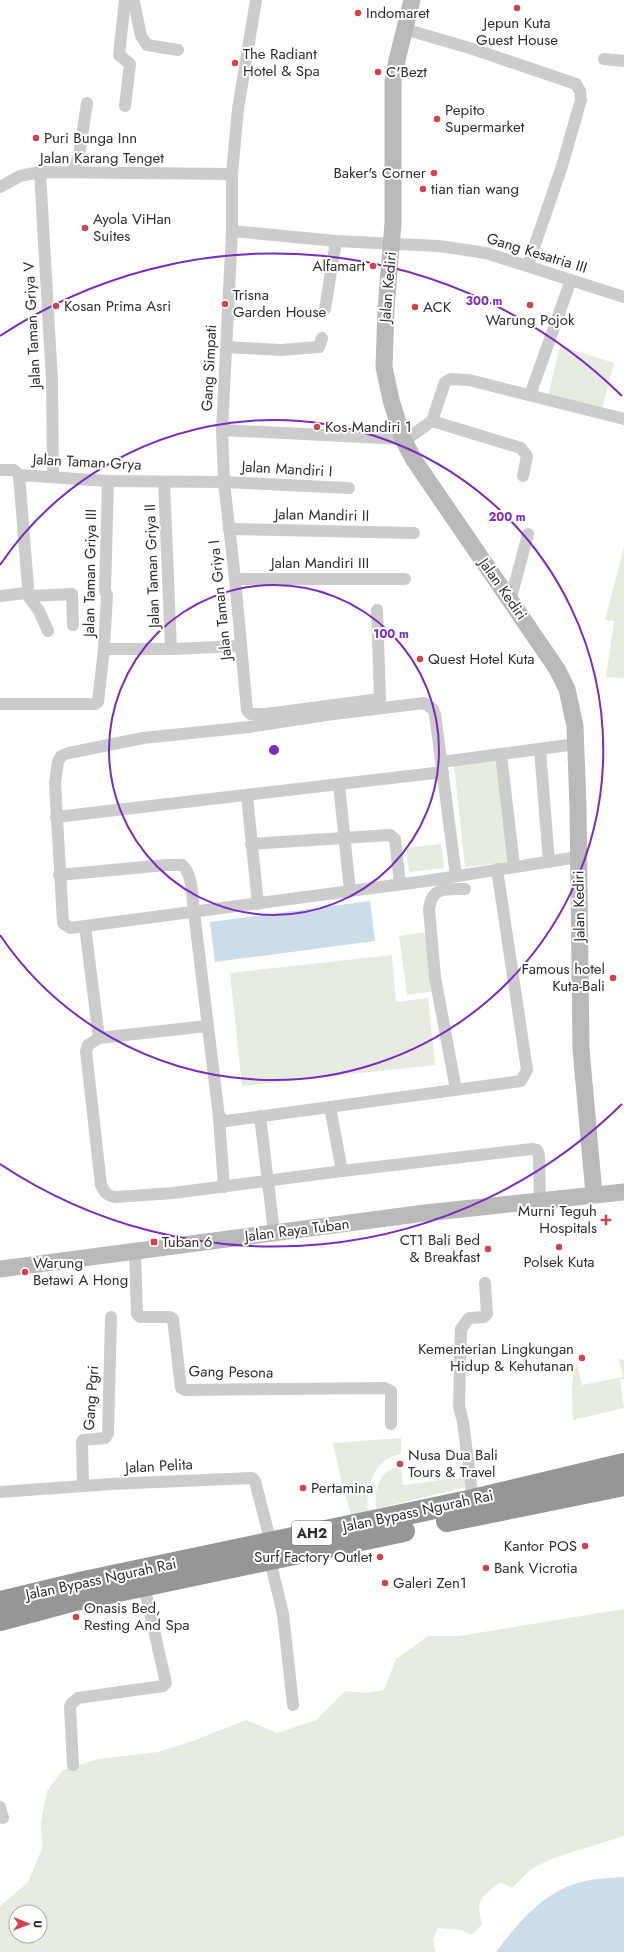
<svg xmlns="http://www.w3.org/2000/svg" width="624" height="1952" font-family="Jost,sans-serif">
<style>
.green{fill:#e5ebde;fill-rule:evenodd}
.water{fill:#ccdde9}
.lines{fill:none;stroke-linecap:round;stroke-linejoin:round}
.street{stroke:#ccc;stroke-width:12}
.secondary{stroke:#b9b9b9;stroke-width:17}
.highway{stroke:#969696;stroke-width:22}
.ring{fill:none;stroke:#7b2cbf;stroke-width:2}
.poi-dot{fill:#d4434b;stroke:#fff;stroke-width:1.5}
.labels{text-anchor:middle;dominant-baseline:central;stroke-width:4;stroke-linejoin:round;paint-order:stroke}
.shield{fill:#fff;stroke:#6d6d6d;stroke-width:1}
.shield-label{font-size:14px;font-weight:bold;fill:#2f2f2f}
.poi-label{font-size:15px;fill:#2f2f2f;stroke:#fff;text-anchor:start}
.street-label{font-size:15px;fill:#2f2f2f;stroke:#fff}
.centre{fill:#7b2cbf;stroke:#fff;stroke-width:2}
.ring-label{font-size:12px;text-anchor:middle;font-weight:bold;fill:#7b2cbf;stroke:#fff;stroke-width:4;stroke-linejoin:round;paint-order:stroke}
</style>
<rect width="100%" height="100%" fill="#fff"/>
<!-- green -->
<g class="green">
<path d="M 560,346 L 614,363 L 602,409 L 548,396 Z"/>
<path d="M 624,547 L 624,678 L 606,677 L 614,621 L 605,620 Z"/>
<path d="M 499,760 L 511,862 L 465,867 L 454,765 Z"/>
<path d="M 441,844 L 444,868 L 409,872 L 406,848 Z"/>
<path d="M 427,932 L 435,991 L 407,995 L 399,936 Z"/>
<path d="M 392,955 L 396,1002 L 428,998 L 435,1065 L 242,1086 L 230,973 Z"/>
<path d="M 619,1359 L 624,1360 L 624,1379 L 620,1380 L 624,1408 L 573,1420 C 572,1401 570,1379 577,1362 L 582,1385 L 623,1377 Z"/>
<path d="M 401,1438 L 401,1454 C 375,1458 365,1487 368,1511 L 351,1515 L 341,1479 L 333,1443 Z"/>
<path d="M 401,1467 L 403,1485 L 464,1477 L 465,1487 L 376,1509 C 374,1489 379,1469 401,1467 Z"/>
<path d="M 624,1609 L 624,1836 L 553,1858 L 531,1869 L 512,1888 L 500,1882 C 481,1898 475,1898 482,1924 L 472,1935 L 461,1930 L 438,1928 L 433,1939 L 435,1952 L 0,1952 L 0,1906 L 28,1882 L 42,1849 L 41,1822 L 47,1791 L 63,1770 L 98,1759 L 158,1752 L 193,1741 L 246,1720 L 277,1733 L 316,1720 L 345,1691 L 365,1693 L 384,1690 L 396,1659 L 428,1636 L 459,1636 ZM 16,1912 L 40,1912 L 40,1936 L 16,1936 Z"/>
</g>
<!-- water -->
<g class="water">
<path d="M 370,901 L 375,941 L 215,962 L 210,922 Z"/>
<path d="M 624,1877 L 624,1952 L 496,1952 C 519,1922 543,1892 581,1882 C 595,1878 610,1878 624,1877 Z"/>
</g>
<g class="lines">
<!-- street -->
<g class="street">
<path d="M 130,0 L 134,2 L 141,36 L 147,45 L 178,50"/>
<path d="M 256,0 L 238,109 L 232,174 L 232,231 L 222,430 L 224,482 L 235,579 L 247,710 L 250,714 L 266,714 L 380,699 L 377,610"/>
<path d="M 404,29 L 473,49 L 576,84 L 580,91 L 581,100 L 562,166 L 528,265"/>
<path d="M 604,59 L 624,61"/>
<path d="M 125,106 L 130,64 L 119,55 L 125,0"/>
<path d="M 40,172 L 52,381 L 53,476"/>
<path d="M 73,172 L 79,156 L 87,103"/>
<path d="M 0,187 L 20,176 L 40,172 L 232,174"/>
<path d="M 232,231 L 336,241 L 439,246 L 486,253 L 624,297"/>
<path d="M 325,309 L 336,241"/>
<path d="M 226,347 L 281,350 L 319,347 L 322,338"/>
<path d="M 530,395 L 571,280"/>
<path d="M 432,421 L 521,448 L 527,456 L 523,476"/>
<path d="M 222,430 L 403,439"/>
<path d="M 404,441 L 432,421 L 445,382 L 451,379 L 469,380 L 624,419"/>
<path d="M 0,470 L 14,470 L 19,475"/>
<path d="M 19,475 L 108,481 L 224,482 L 349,488"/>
<path d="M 19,475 L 28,587 L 26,593"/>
<path d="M 164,482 L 171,649"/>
<path d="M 229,529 L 414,533"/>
<path d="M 235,579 L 405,579"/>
<path d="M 26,593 L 39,611 L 48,631"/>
<path d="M 0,596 L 26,593"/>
<path d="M 30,596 L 72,594 L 73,625"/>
<path d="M 511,598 L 528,534"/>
<path d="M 104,649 L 171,649 L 241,646"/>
<path d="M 0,704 L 95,704 L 98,702 L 104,649 L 107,595 L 105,591 L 108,481"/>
<path d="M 540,750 L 549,862"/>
<path d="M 501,754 L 514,866"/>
<path d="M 442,762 L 576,744"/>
<path d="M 339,785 L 350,891"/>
<path d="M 247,796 L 258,904"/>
<path d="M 56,817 L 443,772"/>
<path d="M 251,844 L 390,835 L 395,839 L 400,884"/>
<path d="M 59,875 L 166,865 L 182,865 C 193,873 192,899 194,912 L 219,1117 L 224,1187"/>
<path d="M 456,876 L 435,714 L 433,709 L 424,703 L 326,715 L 249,727 L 143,738 L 69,753 L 61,756 L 58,762 L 55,783 L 63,923 L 70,928 L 426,881 L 578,857"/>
<path d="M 85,926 L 99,1038"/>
<path d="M 207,1026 L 99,1038 L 88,1045 L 86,1051 L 101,1185 C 105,1193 107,1196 116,1197 L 173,1193 L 342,1171 L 532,1149 L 537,1150 L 539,1155 L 540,1201"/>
<path d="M 456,1090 L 435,977 L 429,909 C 432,886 446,889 465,889"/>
<path d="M 330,1107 L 342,1171"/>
<path d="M 260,1116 L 274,1232"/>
<path d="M 219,1117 L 226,1121 L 521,1081 L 527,1070 L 497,869"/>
<path d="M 135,1253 L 137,1314 L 140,1317 L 170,1317 L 173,1319 L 181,1388 L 185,1390 L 385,1388 L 391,1391 L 391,1424"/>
<path d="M 83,1486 L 82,1442 L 83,1440 L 105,1438 L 108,1434 L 111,1317"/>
<path d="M 0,1492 L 111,1484 L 252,1478 L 255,1481 L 271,1543"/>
<path d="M 473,1500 L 463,1422 L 459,1406 L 461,1329 L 469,1318 L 484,1317 L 487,1314 L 485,1283"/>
<path d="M 270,1560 L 283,1614 L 293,1705"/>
<path d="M 73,1765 L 70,1707 L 72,1703 L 78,1698 L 163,1686 L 166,1683 L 144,1586"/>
<path d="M 0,1807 L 3,1818"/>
</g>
<!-- secondary -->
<g class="secondary">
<path d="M 412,0 L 397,60 L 393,81 L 393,223 L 386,309 L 384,367 L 391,400 L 403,439 L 414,460 L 557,669 L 567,689 L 575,726 L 578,807 L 581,1049 L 594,1194"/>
<path d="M 0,1269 L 425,1213 L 624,1192"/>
</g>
<!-- highway -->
<g class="highway">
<path d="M 447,1521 L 624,1485"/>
<path d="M 0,1602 L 84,1582 L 473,1500 L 624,1464"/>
<path d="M 0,1620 L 71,1601 L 404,1531"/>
</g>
</g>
<!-- distance rings -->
<g class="ring">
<circle cx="274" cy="750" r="165"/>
<path d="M0 565A330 330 0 1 1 0 935"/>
<path d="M622 1104A496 496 0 0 1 0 1164M0 336A496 496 0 0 1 622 396"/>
</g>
<!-- markers -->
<g class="poi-dot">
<circle cx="517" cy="8" r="4"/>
<circle cx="358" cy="13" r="4"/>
<circle cx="235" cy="63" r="4"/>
<circle cx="378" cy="72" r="4"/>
<circle cx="437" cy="119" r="4"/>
<circle cx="36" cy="138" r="4"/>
<circle cx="434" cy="173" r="4"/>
<circle cx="423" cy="189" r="4"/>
<circle cx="85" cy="228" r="4"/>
<circle cx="373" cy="266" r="4"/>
<circle cx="225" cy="304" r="4"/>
<circle cx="530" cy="305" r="4"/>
<circle cx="56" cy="306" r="4"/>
<circle cx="415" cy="307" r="4"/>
<circle cx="317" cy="427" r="4"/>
<circle cx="420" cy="659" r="4"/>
<circle cx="613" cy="978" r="4"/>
<path d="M604 1214h4v4h4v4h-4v4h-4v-4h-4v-4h4z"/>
<rect x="150" y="1238" width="8" height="8" rx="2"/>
<circle cx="559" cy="1247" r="4"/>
<circle cx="488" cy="1249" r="4"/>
<circle cx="25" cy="1272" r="4"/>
<circle cx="582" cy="1358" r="4"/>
<circle cx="400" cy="1464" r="4"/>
<circle cx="303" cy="1488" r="4"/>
<circle cx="585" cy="1546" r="4"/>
<circle cx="380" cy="1557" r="4"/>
<circle cx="486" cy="1568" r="4"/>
<circle cx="385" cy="1583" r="4"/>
<circle cx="76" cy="1617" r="4"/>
</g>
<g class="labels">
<!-- shield labels -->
<rect class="shield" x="292" y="1521" width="40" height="24" rx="3"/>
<g class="shield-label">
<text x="312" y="1533">AH2</text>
</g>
<!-- poi labels -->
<g class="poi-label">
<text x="366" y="13">Indomaret</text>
<text x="517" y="23" text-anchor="middle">Jepun Kuta<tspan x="517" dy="17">Guest House</tspan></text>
<text x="243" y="54">The Radiant<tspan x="243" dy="17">Hotel &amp; Spa</tspan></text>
<text x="386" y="72">C'Bezt</text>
<text x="445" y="110">Pepito<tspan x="445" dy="17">Supermarket</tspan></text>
<text x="44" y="138">Puri Bunga Inn</text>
<text x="426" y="173" text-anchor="end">Baker's Corner</text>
<text x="431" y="189">tian tian wang</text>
<text x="93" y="219">Ayola ViHan<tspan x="93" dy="17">Suites</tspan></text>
<text x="365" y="266" text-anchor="end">Alfamart</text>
<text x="233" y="295">Trisna<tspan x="233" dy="17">Garden House</tspan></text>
<text x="64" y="306">Kosan Prima Asri</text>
<text x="423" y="307">ACK</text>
<text x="530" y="320" text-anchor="middle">Warung Pojok</text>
<text x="325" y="427">Kos Mandiri 1</text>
<text x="428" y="659">Quest Hotel Kuta</text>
<text x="605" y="969" text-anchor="end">Famous hotel<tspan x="605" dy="17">Kuta-Bali</tspan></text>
<text x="597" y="1211" text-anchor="end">Murni Teguh<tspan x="597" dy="17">Hospitals</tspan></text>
<text x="480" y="1240" text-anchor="end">CT1 Bali Bed<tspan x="480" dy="17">&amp; Breakfast</tspan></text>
<text x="162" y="1242">Tuban 6</text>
<text x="559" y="1262" text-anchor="middle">Polsek Kuta</text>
<text x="33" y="1263">Warung<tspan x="33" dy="17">Betawi A Hong</tspan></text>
<text x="574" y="1349" text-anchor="end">Kementerian Lingkungan<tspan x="574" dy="17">Hidup &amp; Kehutanan</tspan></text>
<text x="408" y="1455">Nusa Dua Bali<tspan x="408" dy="17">Tours &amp; Travel</tspan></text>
<text x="311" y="1488">Pertamina</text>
<text x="577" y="1546" text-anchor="end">Kantor POS</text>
<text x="372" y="1557" text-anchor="end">Surf Factory Outlet</text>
<text x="494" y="1568">Bank Vicrotia</text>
<text x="393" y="1583">Galeri Zen1</text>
<text x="84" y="1608">Onasis Bed,<tspan x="84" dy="17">Resting And Spa</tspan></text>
</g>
<!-- street labels -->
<g class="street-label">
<text x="102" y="158">Jalan Karang Tenget</text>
<text transform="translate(537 253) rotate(17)">Gang Kesatria III</text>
<text transform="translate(388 287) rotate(-85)">Jalan Kediri</text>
<text transform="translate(32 325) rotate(-93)">Jalan Taman Griya V</text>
<text transform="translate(209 368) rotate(-87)">Gang Simpati</text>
<text transform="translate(87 462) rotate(3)">Jalan Taman Grya</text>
<text transform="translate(287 469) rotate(3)">Jalan Mandiri I</text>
<text transform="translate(322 515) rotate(1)">Jalan Mandiri II</text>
<text x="320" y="563">Jalan Mandiri III</text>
<text transform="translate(152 566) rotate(-92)">Jalan Taman Griya II</text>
<text transform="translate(90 573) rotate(-89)">Jalan Taman Griya III</text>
<text transform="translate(503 589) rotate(55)">Jalan Kediri</text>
<text transform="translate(220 600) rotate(-96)">Jalan Taman Griya I</text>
<text transform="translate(579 906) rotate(-91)">Jalan Kediri</text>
<text transform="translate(297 1230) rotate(-7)">Jalan Raya Tuban</text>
<text transform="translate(231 1372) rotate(1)">Gang Pesona</text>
<text transform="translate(91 1398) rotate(-86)">Gang Pgri</text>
<text transform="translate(159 1466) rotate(-3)">Jalan Pelita</text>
<text transform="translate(418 1511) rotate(-12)">Jalan Bypass Ngurah Rai</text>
<text transform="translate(101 1579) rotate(-12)">Jalan Bypass Ngurah Rai</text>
</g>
</g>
<circle cx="274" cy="750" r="6" class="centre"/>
<g class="ring-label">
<text x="484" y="305">300 m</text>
<text x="507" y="521">200 m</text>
<text x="391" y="638">100 m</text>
</g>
<!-- north arrow -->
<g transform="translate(28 1924) rotate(91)"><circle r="19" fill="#ffffff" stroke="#acacac"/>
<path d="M0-3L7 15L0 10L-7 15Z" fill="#d4434b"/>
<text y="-6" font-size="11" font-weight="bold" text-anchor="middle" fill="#2f2f2f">U</text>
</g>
</svg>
